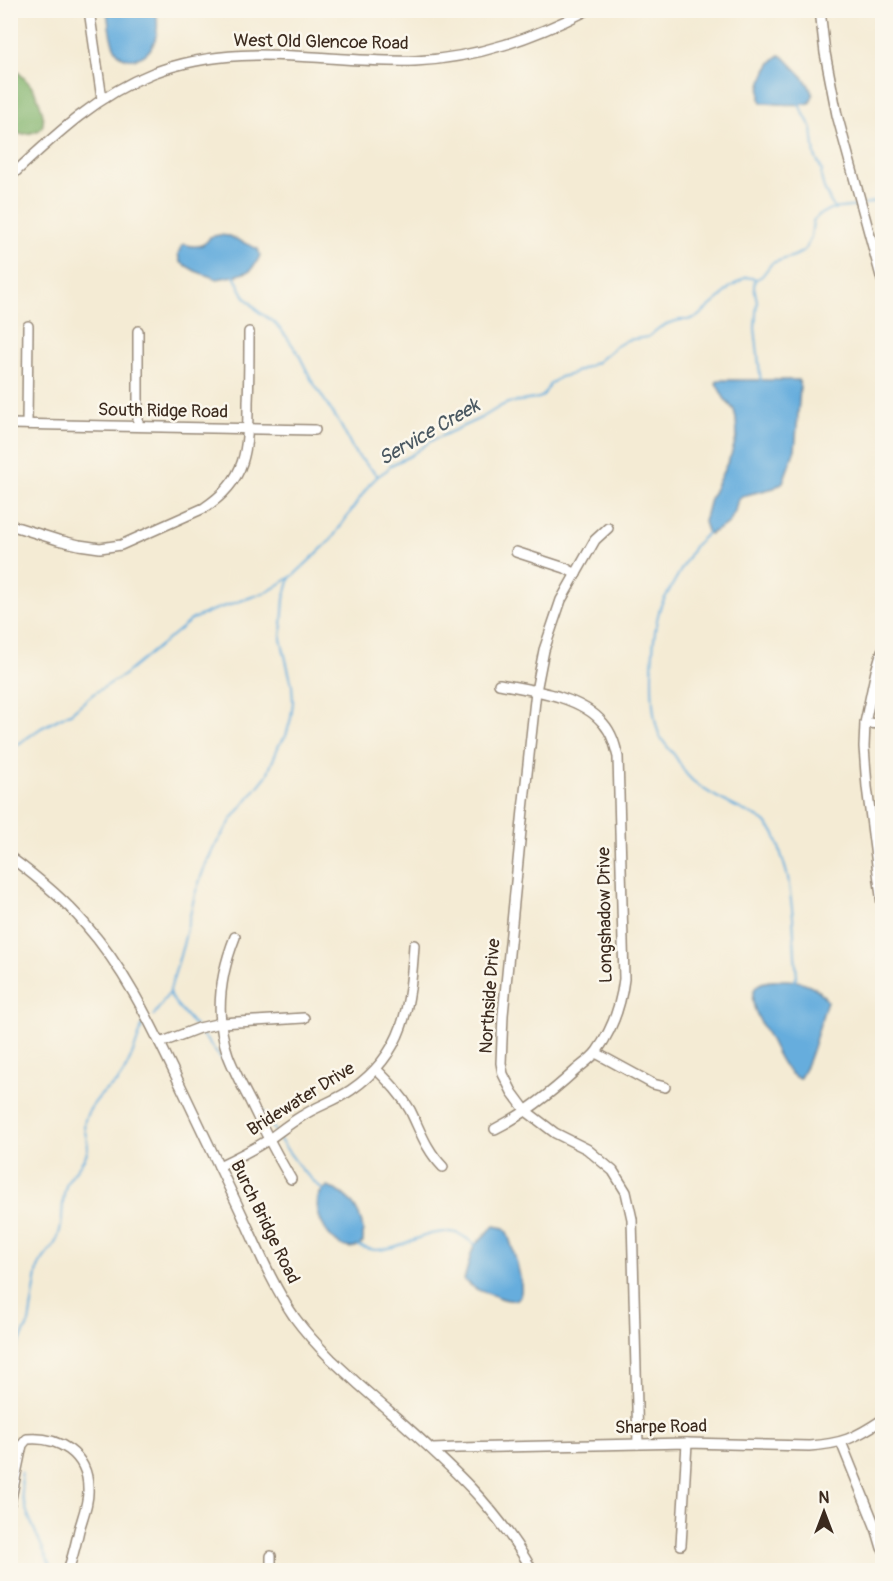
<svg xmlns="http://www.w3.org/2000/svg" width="893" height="1581" font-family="Pangolin,sans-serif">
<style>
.forest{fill:#85b670;stroke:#607047;stroke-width:1.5}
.water{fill:#66addd;stroke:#506c7e;stroke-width:1.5}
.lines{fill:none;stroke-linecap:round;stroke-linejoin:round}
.stream{stroke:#66addd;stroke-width:2}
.minor-casing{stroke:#988a79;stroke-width:12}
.minor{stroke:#fff;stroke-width:9}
.labels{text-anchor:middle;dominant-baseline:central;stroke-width:5;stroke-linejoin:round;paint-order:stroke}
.street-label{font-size:18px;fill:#3b2a1e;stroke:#fbf7ec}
.water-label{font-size:20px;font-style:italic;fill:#4a5861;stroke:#fbf7ec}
</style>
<rect width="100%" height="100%" fill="#fbf7ec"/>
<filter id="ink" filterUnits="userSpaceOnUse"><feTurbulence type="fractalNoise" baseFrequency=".0167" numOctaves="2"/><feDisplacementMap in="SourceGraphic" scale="12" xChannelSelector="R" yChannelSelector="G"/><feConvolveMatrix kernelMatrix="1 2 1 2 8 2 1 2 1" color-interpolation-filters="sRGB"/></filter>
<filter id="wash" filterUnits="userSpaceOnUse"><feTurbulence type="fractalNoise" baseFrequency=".008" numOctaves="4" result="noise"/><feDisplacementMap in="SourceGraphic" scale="24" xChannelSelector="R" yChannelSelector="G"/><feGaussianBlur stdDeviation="1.35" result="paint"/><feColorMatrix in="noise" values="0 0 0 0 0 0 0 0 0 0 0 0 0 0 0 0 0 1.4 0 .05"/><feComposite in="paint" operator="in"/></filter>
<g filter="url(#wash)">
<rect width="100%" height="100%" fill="#f4ebd4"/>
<!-- forest -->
<path class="forest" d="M 11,64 C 17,72 25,78 31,86 C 37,94 50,123 39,130 C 31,135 19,134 11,134 Z"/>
<!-- water -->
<g class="water">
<path d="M 107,11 L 156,11 C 160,30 156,56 133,59 C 128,59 124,59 120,55 C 110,46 109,24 107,11 Z"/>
<path d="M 780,55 L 784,57 L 803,77 L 808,84 L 813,95 L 810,103 C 794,107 778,103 761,103 C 757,88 766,63 780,55 Z"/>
<path d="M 219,235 L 229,236 L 258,249 L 260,255 L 258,260 L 250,271 L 234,276 L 217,279 L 195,271 L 180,262 L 178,254 L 182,245 L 184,244 C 194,248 205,247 210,237 Z"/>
<path d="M 719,380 L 799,380 L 800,388 L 796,439 L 795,449 L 783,482 L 774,488 L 742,496 L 737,502 L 735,511 L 729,523 L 710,534 L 707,531 L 704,522 L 710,499 L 731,455 L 737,436 L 736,418 L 734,410 L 724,398 L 716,383 Z"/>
<path d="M 784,980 C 800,980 819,985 827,1001 C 819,1024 812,1060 799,1079 C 783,1071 777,1053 769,1038 C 763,1026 744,999 757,986 C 762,980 776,981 784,980 Z"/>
<path d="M 327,1187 C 352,1194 365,1216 363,1242 C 338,1267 299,1201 327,1187 Z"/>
<path d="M 494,1226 L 504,1228 L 507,1232 C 511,1243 514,1253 517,1264 C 522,1284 529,1309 498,1297 C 485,1292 474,1291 464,1280 L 472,1251 L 476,1244 Z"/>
</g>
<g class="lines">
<!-- stream -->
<g class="stream">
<path d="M 798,103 L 812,129 L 815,156 L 822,170 L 821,177 L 824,188 L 830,201 L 835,209"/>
<path d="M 865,204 L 882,199"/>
<path d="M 234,276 L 245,297 L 259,312 L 274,322 L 286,336 L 298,353 L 311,379 L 341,426 L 355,453 L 378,476"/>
<path d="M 755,279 L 754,287 L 757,301 L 755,328 L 761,383"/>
<path d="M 710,531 L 695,545 L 661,605 C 651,634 648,705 659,734 C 662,742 670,749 675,756 C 683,768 685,776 698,785 C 716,799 739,808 759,818 L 765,822 L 775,834 L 788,877 L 793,917 L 795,956 L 797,976 L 794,982"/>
<path d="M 10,750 L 41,728 L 72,712 L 93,694 L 124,675 L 191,620 L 211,611 L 269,591 L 294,575 L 331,540 L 369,485 L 378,476 L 387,470 L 391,465 L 410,456 L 431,441 L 483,417 L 501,406 L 508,403 L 539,398 L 543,396 L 550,384 L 560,377 L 569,375 L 597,362 L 615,347 L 627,340 L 648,337 L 659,328 L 669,323 L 680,320 L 688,320 L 697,317 L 721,297 L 729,288 L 746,277 L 757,279 L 762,276 L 772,263 L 794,256 L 802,252 L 806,248 L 811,237 L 813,221 L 819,215 L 830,209 L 860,206"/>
<path d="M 169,993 L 175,1003 L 195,1026"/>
<path d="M 154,1015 L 169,993 L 183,945 L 195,894 L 205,866 L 213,849 L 232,819 L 267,775 L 279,745 L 286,736 L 291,718 L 293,702 L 292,685 L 281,639 L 284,599 L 290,578"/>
<path d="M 199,1031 L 229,1068"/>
<path d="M 251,1093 L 275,1131"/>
<path d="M 277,1136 L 302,1170 L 324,1191"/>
<path d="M 358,1244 L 359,1246 C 365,1248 371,1250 377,1250 C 404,1249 428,1227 456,1233 C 463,1235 470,1241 476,1245"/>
<path d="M 10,1361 L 29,1323 L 38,1268 C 43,1256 54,1249 58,1237 C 65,1220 60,1200 67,1183 C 72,1172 84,1163 87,1152 C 91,1141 81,1131 85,1120 C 88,1110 98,1097 106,1090 C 110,1087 114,1085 117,1082 C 129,1068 138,1040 143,1023"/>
<path d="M 10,1435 L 16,1454"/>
<path d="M 21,1471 L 22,1496 L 28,1515 L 52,1570"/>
</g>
</g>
</g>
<g filter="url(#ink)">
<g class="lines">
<defs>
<g id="minor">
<path d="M 89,10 L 102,99"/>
<path d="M 820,10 L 825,53 L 837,115 L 882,280"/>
<path d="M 10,177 C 54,136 97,95 153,73 C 242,39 324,64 415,61 C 477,58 533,38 588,10"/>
<path d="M 10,424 L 315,430"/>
<path d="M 27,424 L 28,326"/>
<path d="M 138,426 L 138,331"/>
<path d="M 10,525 L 58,540 L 79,545 L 100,548 L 121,545 L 204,508 C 247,480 248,450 248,402 C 249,379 249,355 249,332"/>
<path d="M 608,528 L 595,540 L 561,600 L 544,650 L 536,691 L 523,810 L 503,1015 L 501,1063 L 503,1074 L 512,1092 L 526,1111 L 555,1133 L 587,1149 L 613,1171 L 626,1192 L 632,1219 L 638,1444"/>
<path d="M 516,552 L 565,568 L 576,574"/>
<path d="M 882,651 L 876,671 L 865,723 L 864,747 L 867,787 L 882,904"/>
<path d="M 865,723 L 882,724"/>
<path d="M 10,857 C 37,877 63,898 85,924 C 124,968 149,1020 174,1072 C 195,1116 216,1160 237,1204 C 255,1242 271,1283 295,1318 C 306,1333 318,1346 331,1359 C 350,1377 369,1394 389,1411 C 445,1461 495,1504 532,1570"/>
<path d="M 235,937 C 220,975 214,1015 228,1055 C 234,1071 242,1086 250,1101 C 263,1128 276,1154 291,1179"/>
<path d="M 160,1043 L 199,1028 L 221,1023 L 304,1018"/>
<path d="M 596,1053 L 653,1084 L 665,1087"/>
<path d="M 376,1069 C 389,1082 401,1094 410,1110 C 420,1130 426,1150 443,1167"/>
<path d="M 495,1129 C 525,1114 551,1093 576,1070 C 583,1064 592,1058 597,1051 C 612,1030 621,1004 624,979 L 618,757 C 615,745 612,733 603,723 C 581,696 532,690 499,684"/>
<path d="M 219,1166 C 236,1158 252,1150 268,1140 C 279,1132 290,1123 302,1116 C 317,1106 335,1101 351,1090 C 405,1053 410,1006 414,945"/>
<path d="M 841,1442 L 877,1531 L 882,1548"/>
<path d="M 433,1449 L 458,1448 L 687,1443 L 809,1446 C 842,1444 855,1438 882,1420"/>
<path d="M 10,1503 L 22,1445 L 27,1439 C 58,1436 88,1454 88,1488 C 89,1502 83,1516 79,1530 C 76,1543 73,1557 68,1570"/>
<path d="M 681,1545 L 687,1443"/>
<path d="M 271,1570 L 271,1556"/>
</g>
</defs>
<!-- minor casing -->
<use href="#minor" class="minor-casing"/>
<!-- minor -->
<use href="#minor" class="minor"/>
</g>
</g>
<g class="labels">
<!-- street labels -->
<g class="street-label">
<text transform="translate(321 42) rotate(1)">West Old Glencoe Road</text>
<text transform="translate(163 411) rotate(1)">South Ridge Road</text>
<text transform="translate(605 915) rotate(-91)">Longshadow Drive</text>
<text transform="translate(490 996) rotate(-86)">Northside Drive</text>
<text transform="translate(301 1099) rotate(-32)">Bridewater Drive</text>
<text transform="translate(265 1222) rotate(64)">Burch Bridge Road</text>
<text transform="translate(661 1427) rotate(-1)">Sharpe Road</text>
</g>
<!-- water labels -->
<g class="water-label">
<text transform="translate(429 432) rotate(-30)">Service Creek</text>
</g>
</g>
<!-- margin -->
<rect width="893" height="1581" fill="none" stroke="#fbf7ec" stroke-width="36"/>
<!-- north arrow -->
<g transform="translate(824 1512)" stroke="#fbf7ec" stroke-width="4.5" paint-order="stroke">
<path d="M0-4.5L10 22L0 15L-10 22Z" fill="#3b2a1e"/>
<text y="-9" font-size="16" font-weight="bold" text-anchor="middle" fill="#3b2a1e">N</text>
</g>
</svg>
